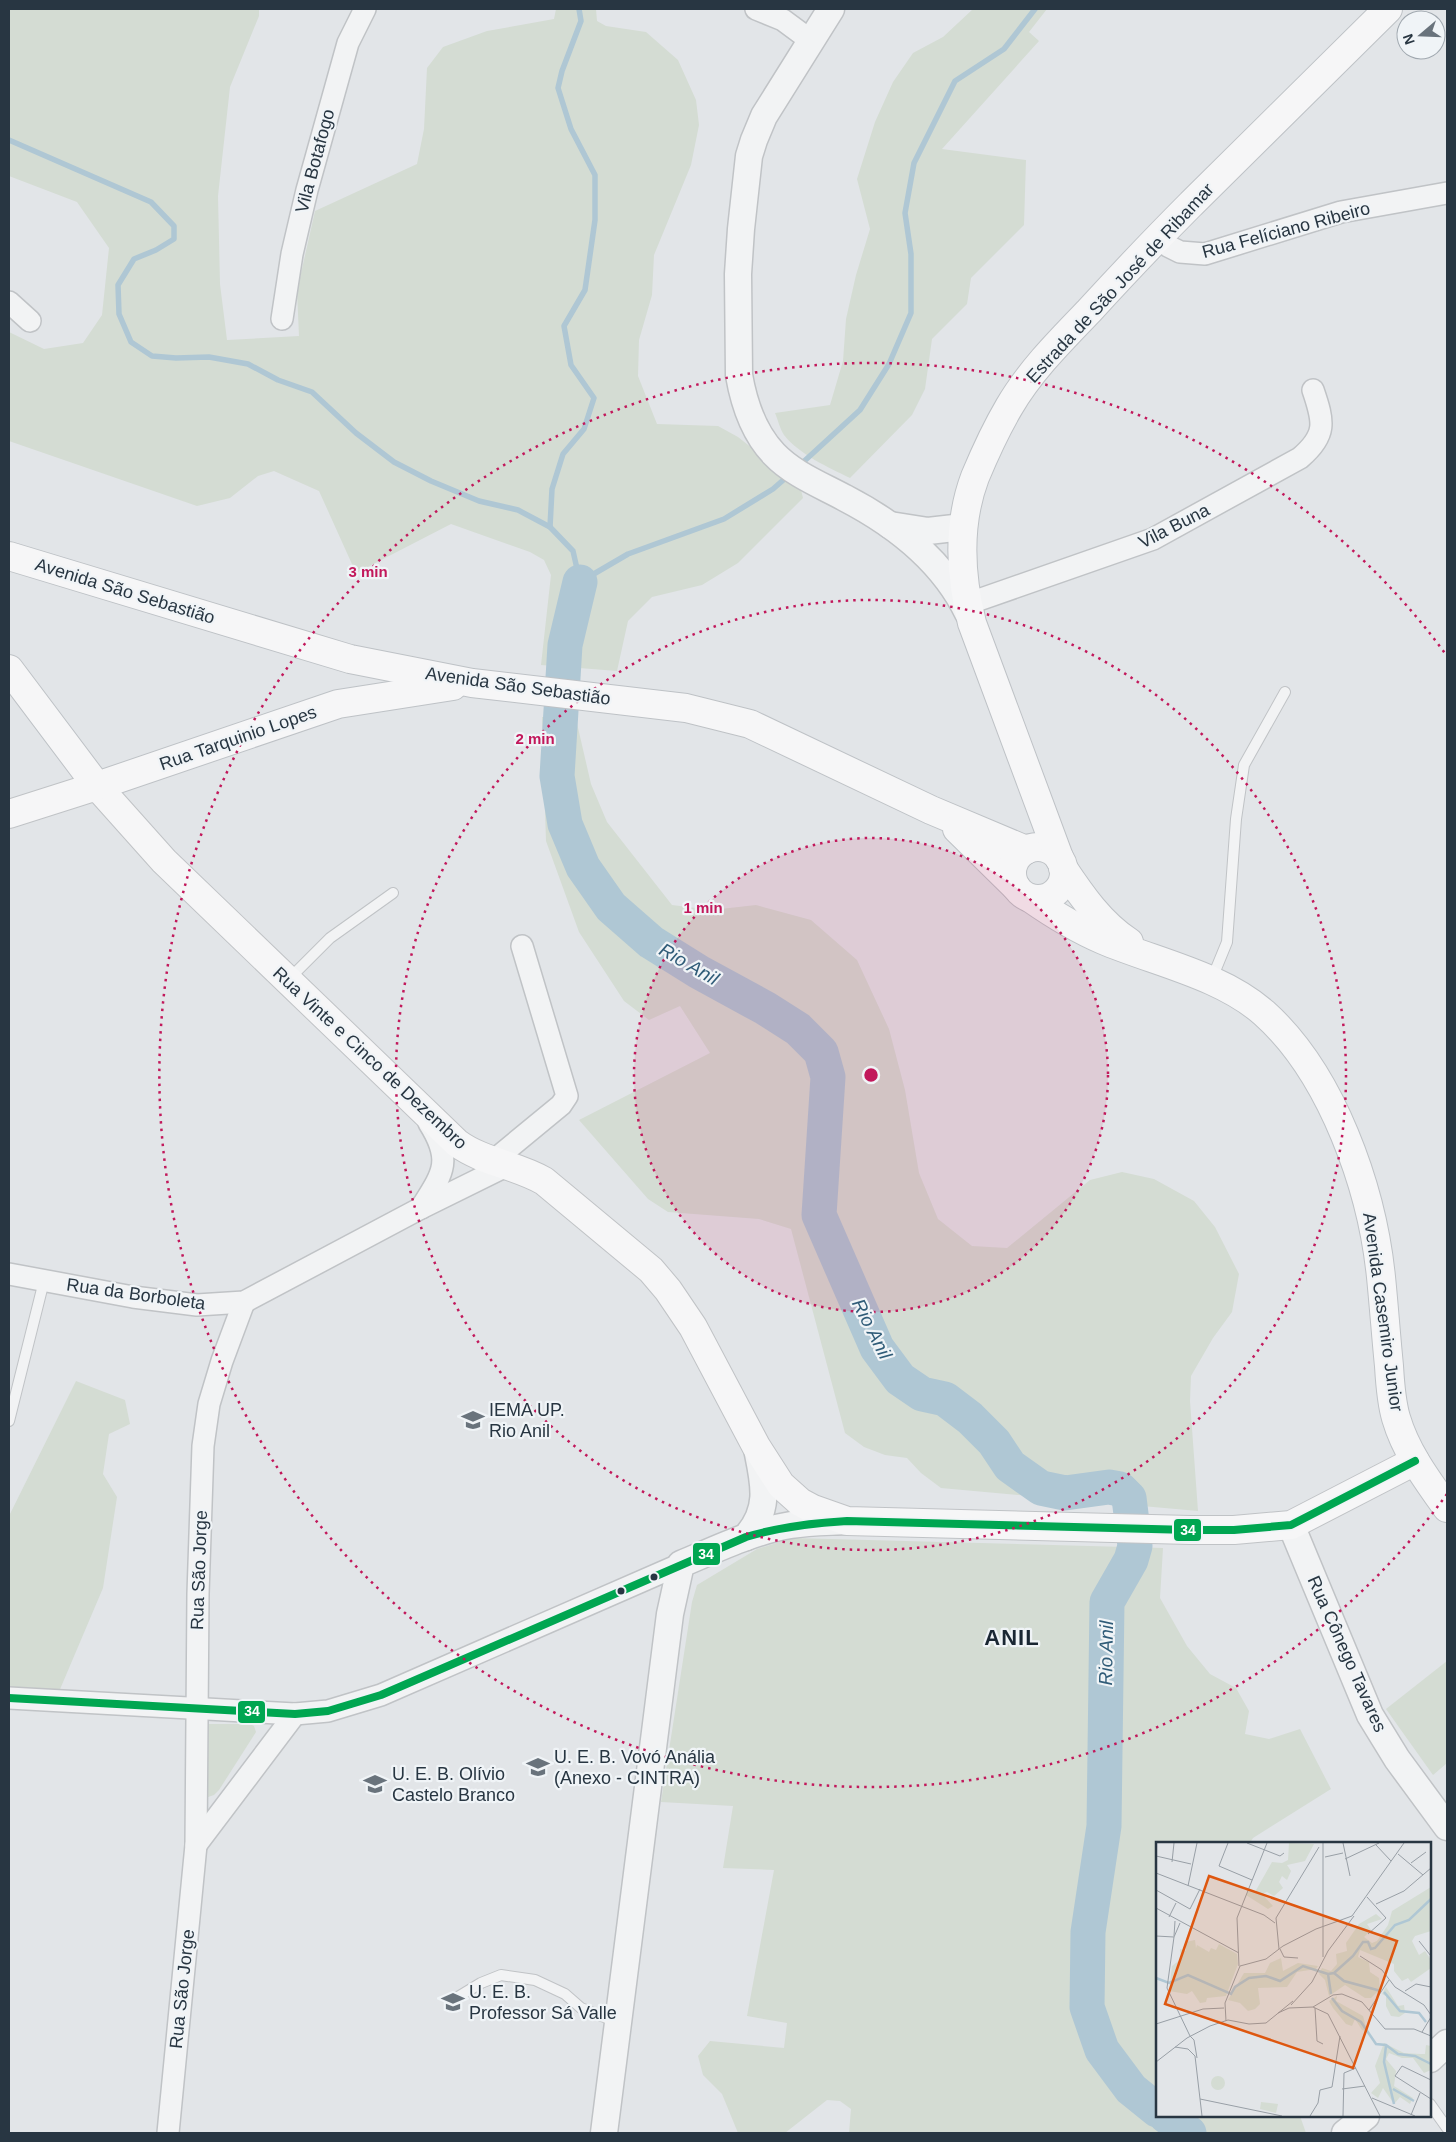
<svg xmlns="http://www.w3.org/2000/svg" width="1456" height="2142" font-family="Arial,sans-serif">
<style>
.green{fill:#d4dcd3}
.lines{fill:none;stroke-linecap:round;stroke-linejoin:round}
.stream{stroke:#afc7d4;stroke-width:5.5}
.river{stroke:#afc7d4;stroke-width:35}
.service-casing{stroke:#c0c3c6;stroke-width:12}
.minor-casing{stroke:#c0c3c6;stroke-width:24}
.tertiary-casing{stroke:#c0c3c6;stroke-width:29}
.secondary-casing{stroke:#c0c3c6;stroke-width:30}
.primary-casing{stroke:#bec2c6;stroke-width:30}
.service{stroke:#f2f3f4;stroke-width:10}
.minor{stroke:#f2f3f4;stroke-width:21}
.tertiary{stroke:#f2f3f4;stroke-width:26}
.secondary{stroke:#f6f6f7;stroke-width:28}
.primary{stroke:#f6f6f7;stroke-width:28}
.bus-1-casing{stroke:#f0f4f7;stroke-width:11}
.bus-1{stroke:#00a651;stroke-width:8}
.ring{fill:none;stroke:#c2185b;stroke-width:2.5;stroke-dasharray:2.5 5}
.bus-dot{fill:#283642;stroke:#f0f4f7;stroke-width:2}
.labels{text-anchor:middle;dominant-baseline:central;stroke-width:4.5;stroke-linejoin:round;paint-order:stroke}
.street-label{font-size:18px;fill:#283642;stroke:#f0f4f7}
.poi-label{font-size:18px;fill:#283642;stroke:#f0f4f7;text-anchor:start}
.water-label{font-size:19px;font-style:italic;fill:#305c78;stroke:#f0f4f7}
.district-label{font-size:22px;font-weight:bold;letter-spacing:1px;fill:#1a2733;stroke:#f0f4f7}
.inset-river{fill:none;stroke:#afc7d4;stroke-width:2.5}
.inset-road{fill:none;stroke:#989fa6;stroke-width:1}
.view{fill:#de570f;fill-opacity:0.15;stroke:#de570f;stroke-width:2.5}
.inset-edge{fill:none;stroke:#283642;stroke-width:2.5}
.centre{fill:#c2185b;stroke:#f0f4f7;stroke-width:2.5}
.ring-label{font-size:15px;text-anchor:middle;font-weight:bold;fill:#c2185b;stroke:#f0f4f7;stroke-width:4.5;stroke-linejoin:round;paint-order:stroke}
.line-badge{stroke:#f0f4f7;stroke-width:2}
.badge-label{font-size:14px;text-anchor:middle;font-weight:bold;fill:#fff}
</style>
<rect width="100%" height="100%" fill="#e2e5e8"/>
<!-- green -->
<g class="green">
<path d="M 9,9 L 259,9 L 259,16 L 230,87 L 218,196 L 220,284 L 227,340 L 299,336 L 297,291 L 315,211 L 417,164 L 424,129 L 427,68 L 443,47 L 487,31 L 554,19 L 556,9 L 596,9 L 597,21 L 606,26 L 646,32 L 678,60 L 696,100 L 699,125 L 691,165 L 654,255 L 652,295 L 639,340 L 638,376 L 657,424 L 718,426 L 738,437 L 800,486 L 803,498 L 738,563 L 702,585 L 652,597 L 628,621 L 617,671 L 541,665 L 551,575 L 544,560 L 530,552 L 451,524 L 356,573 L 319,491 L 274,471 L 258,476 L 230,498 L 197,506 L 9,441 L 9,332 L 44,349 L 83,343 L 102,315 L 109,248 L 77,202 L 9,176 Z"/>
<path d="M 973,9 L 1047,9 L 1029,32 L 1039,41 L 942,149 L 1026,160 L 1024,225 L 971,278 L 967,304 L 932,339 L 925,389 L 912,415 L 850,478 C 828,467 800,455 784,435 C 780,429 778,420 775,413 L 830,405 L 843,361 L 846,319 L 856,275 L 870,229 L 857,179 L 875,122 L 893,82 L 913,53 L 943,37 Z"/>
<path d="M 542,717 L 576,719 L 591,784 L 607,822 L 672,905 L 712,910 L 756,905 L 811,920 L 857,960 L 889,1029 L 905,1090 L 919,1173 L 938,1219 L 972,1246 L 1007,1248 L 1090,1180 L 1122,1172 L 1154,1179 L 1194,1201 L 1215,1227 L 1239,1274 L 1232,1312 L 1213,1338 L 1191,1376 L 1190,1401 L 1198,1511 L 941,1488 L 921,1473 L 907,1458 L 885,1455 L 864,1447 L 845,1433 L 791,1229 L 759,1219 L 668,1212 L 648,1199 L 579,1120 L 710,1053 L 680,1006 L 649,1020 L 624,1001 L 579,932 L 546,841 Z"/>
<path d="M 76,1381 L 125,1400 L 130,1424 L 109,1434 L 103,1474 L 117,1497 L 103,1588 L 58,1694 L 9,1691 L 9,1516 Z"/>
<path d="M 793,1538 L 1163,1548 L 1160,1598 L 1187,1646 L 1210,1674 L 1236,1688 L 1249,1711 L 1245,1734 L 1269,1739 L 1300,1729 L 1331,1789 L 1253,1838 L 1250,1843 L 1157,1843 L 1157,2116 L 1300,2116 L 1306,2133 L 849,2133 L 851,2109 L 840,2101 L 827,2100 L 785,2133 L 738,2133 L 722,2094 L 703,2075 L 698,2056 L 710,2041 L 784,2048 L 787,2023 L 747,2016 L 774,1870 L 723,1868 L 733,1806 L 661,1802 L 692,1602 L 697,1585 L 757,1549 Z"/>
<path d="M 1447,1661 L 1447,1763 L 1433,1775 L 1386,1709 Z"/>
<path d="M 206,1724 L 250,1724 L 254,1726 L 256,1732 L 219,1790 L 214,1795 L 205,1798 Z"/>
</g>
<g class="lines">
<!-- stream -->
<g class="stream">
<path d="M 9,140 L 151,202 L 174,226 L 174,239 L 156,250 L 134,259 L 118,285 L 119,314 L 131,342 L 152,356 L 176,358 L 209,357 L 248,364 L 278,380 L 312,392 L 356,433 L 394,462 L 431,481 L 479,501 L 518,510 L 550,527 L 573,551 L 580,582 L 628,554 L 724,519 L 773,489 L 789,475"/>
<path d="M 800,465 L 860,410 L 889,364 L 911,313 L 911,254 L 905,213 L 914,163 L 955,81 L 1004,49 L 1035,9"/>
<path d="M 550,527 L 552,489 L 563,454 L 584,429 L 594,398 L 571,365 L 564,326 L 585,290 L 595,220 L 595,175 L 571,129 L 558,88 L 562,71 L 581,21 L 579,9"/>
</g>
<!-- river -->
<g class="river">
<path d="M 580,582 L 565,645 L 557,776 L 565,824 L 583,867 L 611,907 L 651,942 L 699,972 L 765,1008 L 798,1029 L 821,1052 L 828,1077 L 819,1215 L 877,1348 L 900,1379 L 922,1394 L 945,1399 L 970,1418 L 994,1442 L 1010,1466 L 1041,1488 L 1065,1493 L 1109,1487 L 1120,1489 L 1129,1498 L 1135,1546 L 1131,1560 L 1107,1602 L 1104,1826 L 1088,1932 L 1087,2007 L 1102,2050 L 1131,2089 L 1157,2110"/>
<path d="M 1166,2116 L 1189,2133"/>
</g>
<defs>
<g id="service">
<path d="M 288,980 L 330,938 L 393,893"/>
<path d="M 1211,981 L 1227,942 L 1236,819 L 1244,765 L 1285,692"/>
<path d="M 9,1421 L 44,1281"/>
<path d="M 453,2000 L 481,1983 L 501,1975 L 535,1980 L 565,1994 L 581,2008 L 617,2022"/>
<path d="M 1430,2104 L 1447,2128"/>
</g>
<g id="minor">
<path d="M 756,9 L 783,20 L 810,40"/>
<path d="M 1158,237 L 1168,246 L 1180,252 L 1205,254 L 1341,212 L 1447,193"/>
<path d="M 9,302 L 30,321"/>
<path d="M 282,319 L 292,254 L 307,190 L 348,43 L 365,9"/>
<path d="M 967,604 L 1153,539 L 1300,458 C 1327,435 1324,422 1313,390"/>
<path d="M 493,1161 L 561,1105 L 567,1096 L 522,946"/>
<path d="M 421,1208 C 443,1173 453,1161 429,1123"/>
<path d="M 9,1274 L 133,1297 L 197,1305 L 244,1302 L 421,1208 L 508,1165"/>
<path d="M 9,1698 L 295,1714 L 328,1711 L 381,1695 L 681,1564"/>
<path d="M 196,1845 L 295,1714"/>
<path d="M 168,2133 L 196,1845 L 198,1594 L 203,1446 L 209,1404 L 222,1361 L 244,1302"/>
</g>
<g id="tertiary">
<path d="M 831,9 L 764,116 L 754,140 L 749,156 L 741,229 L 738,274 L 739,375 C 744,404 753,432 774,454 C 793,474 821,485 845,498 C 895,524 943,561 968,613"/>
<path d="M 890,525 L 928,531 L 963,527"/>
<path d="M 1291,1525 L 1370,1715 L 1397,1759 L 1447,1827"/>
<path d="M 746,1537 C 771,1509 764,1483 757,1449"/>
<path d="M 1430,2059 L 1447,2043"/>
<path d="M 604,2133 L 670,1614 L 681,1564 C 717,1549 753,1531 791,1525 C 809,1522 828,1522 846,1521"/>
<path d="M 1345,2133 L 1366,2116"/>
</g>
<path id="secondary" d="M 9,814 L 97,786 L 164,861 L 457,1143 C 483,1162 516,1165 544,1181 L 651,1270 L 668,1290 L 693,1327 L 756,1446 L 781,1485 L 800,1502 L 813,1509 L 847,1521 L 1190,1530 L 1234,1530 L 1291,1525 L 1415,1461"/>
<g id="primary">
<path d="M 9,556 L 350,659 L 472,683 L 686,708 L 750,724 L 931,810 L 1026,850"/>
<path d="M 9,669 L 97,786 L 338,704 L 453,686"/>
<path d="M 957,829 L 1016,887"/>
<circle cx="1038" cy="873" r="26"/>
<path d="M 1060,860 L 972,623 C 960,575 957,525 975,477 C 985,453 996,429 1009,407 C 1030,371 1060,341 1089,311 C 1122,275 1156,239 1191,204 C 1257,139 1323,74 1388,9"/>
<path d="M 1063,868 C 1081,895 1101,924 1129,942"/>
<path d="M 1030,898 C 1053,914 1077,929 1103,940 C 1155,962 1221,975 1264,1013 C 1332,1074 1372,1188 1381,1277 C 1384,1307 1386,1336 1389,1366 C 1390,1383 1391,1401 1396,1418 C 1406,1452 1427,1480 1447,1508"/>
</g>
</defs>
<!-- service casing -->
<use href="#service" class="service-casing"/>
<!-- minor casing -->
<use href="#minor" class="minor-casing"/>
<!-- tertiary casing -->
<use href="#tertiary" class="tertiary-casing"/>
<!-- secondary casing -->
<use href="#secondary" class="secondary-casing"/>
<!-- primary casing -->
<use href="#primary" class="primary-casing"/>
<!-- service -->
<use href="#service" class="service"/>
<!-- minor -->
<use href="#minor" class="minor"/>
<!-- tertiary -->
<use href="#tertiary" class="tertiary"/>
<!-- secondary -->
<use href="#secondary" class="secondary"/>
<!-- primary -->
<use href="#primary" class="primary"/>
<defs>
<path id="bus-1" d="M 9,1698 L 295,1714 L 328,1711 L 381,1695 L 746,1537 C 780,1527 811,1523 847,1521 L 1190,1530 L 1234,1530 L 1291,1525 L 1415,1461"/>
</defs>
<!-- bus-1 casing -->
<use href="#bus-1" class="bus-1-casing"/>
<!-- bus-1 -->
<use href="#bus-1" class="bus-1"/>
</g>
<!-- distance rings -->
<circle cx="871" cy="1075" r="237" fill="#c2185b" fill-opacity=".12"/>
<g class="ring">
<circle cx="871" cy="1075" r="237"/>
<circle cx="871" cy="1075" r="475"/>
<path d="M1447 1494A712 712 0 1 1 1447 656"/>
</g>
<!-- icons -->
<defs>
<symbol id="university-bare" viewBox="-9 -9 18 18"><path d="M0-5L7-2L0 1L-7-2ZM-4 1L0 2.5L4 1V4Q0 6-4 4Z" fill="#69737c" stroke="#f0f4f7" stroke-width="2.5" paint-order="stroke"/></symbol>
<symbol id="school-bare" viewBox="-9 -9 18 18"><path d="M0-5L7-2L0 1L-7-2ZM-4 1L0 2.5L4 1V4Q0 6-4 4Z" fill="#69737c" stroke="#f0f4f7" stroke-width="2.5" paint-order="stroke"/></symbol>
</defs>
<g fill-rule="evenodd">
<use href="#university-bare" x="457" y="1404" width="32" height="32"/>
<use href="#school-bare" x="522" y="1751" width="32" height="32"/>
<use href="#school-bare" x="359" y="1768" width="32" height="32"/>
<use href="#school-bare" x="437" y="1986" width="32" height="32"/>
</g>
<!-- markers -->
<g class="bus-dot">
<circle cx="654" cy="1577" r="4.5"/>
<circle cx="621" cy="1591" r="4.5"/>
</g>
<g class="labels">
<!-- street labels -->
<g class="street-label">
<text transform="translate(315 161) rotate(-75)">Vila Botafogo</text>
<text transform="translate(1286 230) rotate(-15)">Rua Felíciano Ribeiro</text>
<text transform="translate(1120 283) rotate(-47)">Estrada de São José de Ribamar</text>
<text transform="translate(1174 526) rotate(-27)">Vila Buna</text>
<text transform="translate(125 591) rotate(17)">Avenida São Sebastião</text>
<text transform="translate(518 686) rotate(8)">Avenida São Sebastião</text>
<text transform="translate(238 738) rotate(-19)">Rua Tarquinio Lopes</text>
<text transform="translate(370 1058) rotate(43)">Rua Vinte e Cinco de Dezembro</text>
<text transform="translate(136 1294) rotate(8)">Rua da Borboleta</text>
<text transform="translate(1383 1312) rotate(82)">Avenida Casemiro Junior</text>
<text transform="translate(199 1570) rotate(-88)">Rua São Jorge</text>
<text transform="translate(1347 1654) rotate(66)">Rua Cônego Tavares</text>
<text transform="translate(182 1989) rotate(-84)">Rua São Jorge</text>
</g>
<!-- poi labels -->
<g class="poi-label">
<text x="489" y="1410">IEMA UP.<tspan x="489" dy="21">Rio Anil</tspan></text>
<text x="554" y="1757">U. E. B. Vovó Anália<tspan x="554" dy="21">(Anexo - CINTRA)</tspan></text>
<text x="392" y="1774">U. E. B. Olívio<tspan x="392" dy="21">Castelo Branco</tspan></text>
<text x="469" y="1992">U. E. B.<tspan x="469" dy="21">Professor Sá Valle</tspan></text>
</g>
<!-- water labels -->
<g class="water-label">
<text transform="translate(689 964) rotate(30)">Rio Anil</text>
<text transform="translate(872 1329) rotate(63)">Rio Anil</text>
<text transform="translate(1106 1653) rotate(-89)">Rio Anil</text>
</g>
<!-- district labels -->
<g class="district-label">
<text x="1012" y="1637">ANIL</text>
</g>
</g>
<!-- overview -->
<g transform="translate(1156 1842)">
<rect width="275" height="275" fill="#e2e5e8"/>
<path d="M 133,1 L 158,2 L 149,19 L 131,23 L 135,29 L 131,38 L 126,34 L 123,40 L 127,46 L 118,54 L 111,50 L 106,52 L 117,64 L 112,67 L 90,53 L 93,47 L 99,50 L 116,20 L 126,21 L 132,18 ZM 275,45 L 275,89 L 259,94 L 256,99 L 263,113 L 269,109 L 275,118 L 275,126 L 255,140 L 252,136 L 246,139 L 238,129 L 238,122 L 204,108 L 202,115 L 213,120 L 214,130 L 223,136 L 224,152 L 221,150 L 215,156 L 209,156 L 189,143 L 173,154 L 169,138 L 163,132 L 166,126 L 175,129 L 181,122 L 180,112 L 191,109 L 190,101 L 203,82 L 220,72 L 226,77 L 211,82 L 215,88 L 208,95 L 216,101 L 221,99 L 232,83 L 236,69 ZM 39,98 L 40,106 L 41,103 L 53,110 L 55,106 L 60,108 L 63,102 L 81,112 L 82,122 L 70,154 L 51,156 L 50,160 L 44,161 L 36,149 L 31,152 L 13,149 L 16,124 L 25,117 L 24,107 L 30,109 L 30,100 ZM 125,116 L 127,129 L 142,121 L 162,124 L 160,127 L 141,130 L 131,145 L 102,146 L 104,162 L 99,167 L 92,169 L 84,161 L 72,158 L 88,131 L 109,131 L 114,121 ZM 230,145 L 242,164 L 248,163 L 249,171 L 243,175 L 235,174 L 230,164 L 230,154 L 226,152 ZM 181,154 L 180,159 L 207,174 L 211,189 L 206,188 L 199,177 L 196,184 L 190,182 L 177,166 L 173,159 ZM 228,201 L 248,211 L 264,212 L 269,212 L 270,203 L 275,204 L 275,228 L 268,231 L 257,216 L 246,216 L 233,211 L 230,217 L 240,229 L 238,244 L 257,256 L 254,262 L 244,255 L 239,261 L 236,259 L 227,246 L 222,256 L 215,251 L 224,241 L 219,224 ZM55 241a7 7 0 1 1 14 0a7 7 0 1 1-14 0ZM 105,260 L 122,262 L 120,271 L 104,267 Z" fill="#d4dcd3"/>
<path class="inset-river" d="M 178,131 L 188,139 L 225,149M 0,136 L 13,141 L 32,133 L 75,152 L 79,145 L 93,136 L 110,134 L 124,139 L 147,124 L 172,132M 228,150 L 244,169 L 263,171 L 270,180M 175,152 L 172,132 L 178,131 L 197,114 L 207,100 L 212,100 L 215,107 L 219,106 L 239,83 L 253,78 L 275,57M 176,156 L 186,169 L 205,180 L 220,202 L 230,203 L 242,212 L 259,214 L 275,222M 230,204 L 228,220 L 238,262M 237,247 L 258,259"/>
<path class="inset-road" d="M 72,1 L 63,24 L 96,38M 91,1 L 124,14 L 128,11M 187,1 L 194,34M 220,3 L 235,19M 242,12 L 267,33M 0,14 L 35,22M 169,15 L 187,11M 189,17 L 223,1M 16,20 L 18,1M 255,21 L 270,10M 0,31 L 108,73 L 119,81M 32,44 L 41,1M 0,48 L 34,67 L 44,47M 211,55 L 230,76 L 212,92M 220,62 L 248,49 L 275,26M 0,66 L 83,111M 13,75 L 20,61M 24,81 L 18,95 L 11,146 L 34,194M 0,94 L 18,95M 18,94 L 19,79M 263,99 L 275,114M 123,107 L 120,76 L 163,5M 124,107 L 128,115 L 142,116M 204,114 L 226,128 L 239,145 L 268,163 L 275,173M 167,115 L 167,1M 83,124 L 81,76 L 111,1M 249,149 L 260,142 L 275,145M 135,163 L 156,140 L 172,109 L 198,74M 157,165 L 177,153 L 186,152 L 206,160 L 229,187 L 258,187 L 275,194M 159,166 L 161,199 L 167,202M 213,168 L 233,138M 122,171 L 133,166 L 157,165 L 172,172 L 224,274M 70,179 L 69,161 L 84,124 L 110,117 L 127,104 L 160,87 L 196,74 L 248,1M 0,182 L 47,167 L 68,166M 266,190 L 275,175M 34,194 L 38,198 L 41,216M 19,205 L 32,207 L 39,214 L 46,274M 0,220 L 31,196 L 54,184 L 72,178 L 93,182 L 110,181 L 137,159M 275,238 L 246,224 L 239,234 L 275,257M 186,247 L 209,244M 216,256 L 259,274M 44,257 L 126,274M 255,273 L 264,251M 154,274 L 162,261 L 164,248 L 176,245 L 184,194M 187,274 L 188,231 L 200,226"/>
<path class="view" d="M 53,34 L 241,99 L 197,226 L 9,162 Z"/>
<rect width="275" height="275" class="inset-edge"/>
</g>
<circle cx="871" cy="1075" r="8" class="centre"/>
<g class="ring-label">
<text x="368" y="577">3 min</text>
<text x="535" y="744">2 min</text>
<text x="703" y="913">1 min</text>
</g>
<g class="line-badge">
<rect x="1173" y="1518" width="29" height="24" rx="5" fill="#00a651"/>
<rect x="692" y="1542" width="29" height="24" rx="5" fill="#00a651"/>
<rect x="237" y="1700" width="29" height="24" rx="5" fill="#00a651"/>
</g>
<g class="badge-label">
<text x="1188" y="1535">34</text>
<text x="706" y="1559">34</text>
<text x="252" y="1716">34</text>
</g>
<!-- border -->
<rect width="1456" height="2142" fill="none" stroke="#283642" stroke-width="20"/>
<!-- north arrow -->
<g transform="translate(1421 35) rotate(251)"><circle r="24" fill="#f0f4f7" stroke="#a0a8af"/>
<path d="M0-4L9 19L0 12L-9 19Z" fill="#69737c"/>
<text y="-8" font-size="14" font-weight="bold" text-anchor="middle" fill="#283642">N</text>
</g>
</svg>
